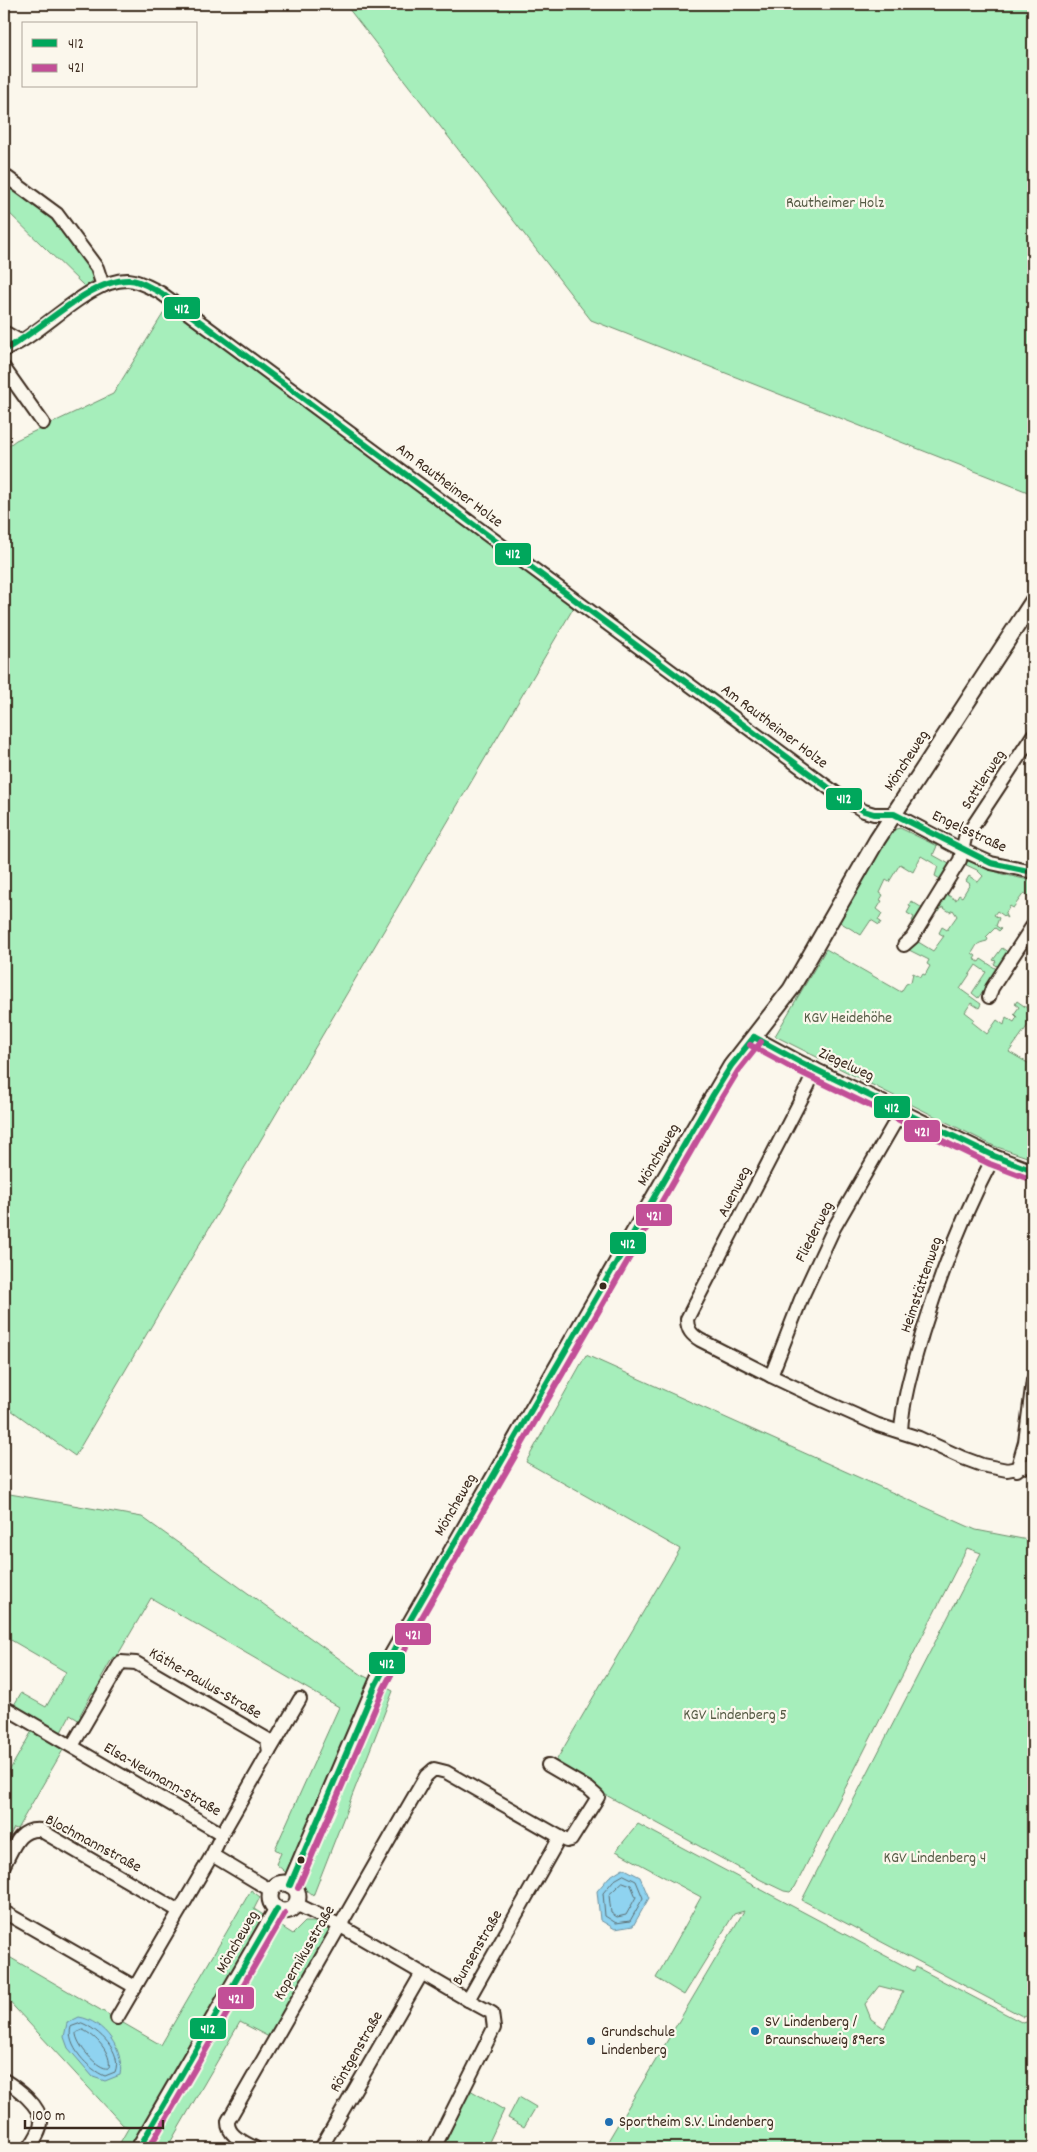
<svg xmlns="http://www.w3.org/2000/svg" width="1037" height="2152" font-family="Dekko,sans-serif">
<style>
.green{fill:#a6eebb;stroke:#708c6c;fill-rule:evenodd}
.water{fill:#8fd3f0;stroke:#6d8f9c}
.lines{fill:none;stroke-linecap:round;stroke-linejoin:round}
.shore{stroke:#5d6e72;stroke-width:1}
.minor-casing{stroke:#3b2a1e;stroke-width:16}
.major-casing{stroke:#3b2a1e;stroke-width:19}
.minor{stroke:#fbf7ec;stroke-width:12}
.major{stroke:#fbf7ec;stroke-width:15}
.bus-1-casing{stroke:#fbf7ec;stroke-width:10}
.bus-2-casing{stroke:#fbf7ec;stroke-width:10}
.bus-1{stroke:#00a75c;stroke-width:6}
.bus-2{stroke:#c24f97;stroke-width:6}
.bus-dot{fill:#3b2a1e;stroke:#fbf7ec;stroke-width:2}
.poi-dot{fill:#1f6fb2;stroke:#fbf7ec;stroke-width:2}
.labels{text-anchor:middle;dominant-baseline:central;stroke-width:4.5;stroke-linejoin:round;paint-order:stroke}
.park-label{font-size:16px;fill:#565b45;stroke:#fbf7ec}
.street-label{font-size:16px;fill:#3b2a1e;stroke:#fbf7ec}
.poi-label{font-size:16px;fill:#3b2a1e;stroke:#fbf7ec;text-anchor:start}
.line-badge{stroke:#fbf7ec;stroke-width:2}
.badge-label{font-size:14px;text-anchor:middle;font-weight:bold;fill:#fff}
</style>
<rect width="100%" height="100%" fill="#fbf7ec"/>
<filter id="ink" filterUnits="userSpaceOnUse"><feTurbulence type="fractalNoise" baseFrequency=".02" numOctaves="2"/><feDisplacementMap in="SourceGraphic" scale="10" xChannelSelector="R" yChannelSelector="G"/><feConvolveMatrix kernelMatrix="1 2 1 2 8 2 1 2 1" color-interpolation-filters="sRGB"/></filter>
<g filter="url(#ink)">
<!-- green -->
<g class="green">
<path d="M 345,4 L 1033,4 L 1033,494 L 591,320 Z"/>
<path d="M 4,180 L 59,222 L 93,268 L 95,279 L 85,287 L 4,208 Z"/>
<path d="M 168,306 L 574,607 L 75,1456 L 4,1405 L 4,449 L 16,440 L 113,394 Z"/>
<path d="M 900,828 L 937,846 L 933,855 L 951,865 L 942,880 L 935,876 L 938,866 L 921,856 L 913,872 L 900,864 L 889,882 L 886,880 L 880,893 L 883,895 L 880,900 L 882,901 L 877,909 L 882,913 L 878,920 L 881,922 L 879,925 L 871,920 L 861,935 L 838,921 L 892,830 Z"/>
<path d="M 964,859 L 1002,874 L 1033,881 L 1033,905 L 1032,907 L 1030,904 L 1033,899 L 1024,893 L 1013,908 L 1010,906 L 1005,914 L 1007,918 L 997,911 L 994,915 L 999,918 L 996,926 L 1001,929 L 999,931 L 995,928 L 986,937 L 988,939 L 987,941 C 975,944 978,944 972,953 L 976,956 L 974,959 L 979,962 L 981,959 L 998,970 L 978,998 L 972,993 L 986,972 L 976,965 L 960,989 L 981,1004 L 979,1008 L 971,1003 L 965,1012 L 974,1019 L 972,1022 L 987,1034 L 997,1020 L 1004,1025 L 1006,1017 L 1014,1022 L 1017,1017 L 1014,1014 L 1019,1007 L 1015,1004 L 1017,1001 L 1027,1008 L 1032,1001 L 1026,996 L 1026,995 L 1033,998 L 1033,1018 L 1009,1052 L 1033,1066 L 1033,1159 L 994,1146 L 775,1036 L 826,949 L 901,992 L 906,984 L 911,982 L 913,973 L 921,977 L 923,974 L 925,975 L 930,966 L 927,964 L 929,960 L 909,950 L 915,940 L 933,951 L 944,936 L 939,933 L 942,927 L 947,930 L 957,916 L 953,910 L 950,912 L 942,907 L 939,912 L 934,909 L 946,894 L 956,900 L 959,895 L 962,897 L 970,884 L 966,881 L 969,876 L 978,882 L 983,876 L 977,870 L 962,863 Z"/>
<path d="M 911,901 L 924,909 L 915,923 L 912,921 L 914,917 L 907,913 L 911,906 L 909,905 Z"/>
<path d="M 1002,948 L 1009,953 L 999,967 L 994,964 L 996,961 L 993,960 Z"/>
<path d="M 586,1355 L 976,1530 L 1033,1541 L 1033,2013 L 1024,2017 L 802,1900 L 981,1553 L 967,1548 L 795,1887 L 790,1892 L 784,1891 L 761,1880 L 553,1766 L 680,1549 L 526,1462 Z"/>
<path d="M 4,1493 L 142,1517 L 362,1675 L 393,1691 L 313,1896 L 276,1864 L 281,1853 L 275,1849 L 339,1707 L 151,1598 L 116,1658 L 113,1657 L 101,1678 L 104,1680 L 95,1695 L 92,1693 L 80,1715 L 83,1717 L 80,1721 L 70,1715 L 61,1732 L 14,1705 L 21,1693 L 46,1707 L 66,1672 L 4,1636 Z"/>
<path d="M 32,1731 L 63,1750 L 17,1829 L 14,1828 L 4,1846 L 4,1780 Z"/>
<path d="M 638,1824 L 914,1971 L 916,1967 L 1023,2023 L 1033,2020 L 1033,2148 L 553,2148 C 571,2143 586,2144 605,2146 L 744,1911 L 734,1914 L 684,1995 L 656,1978 L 701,1897 L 616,1851 ZM 879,1986 L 903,1992 L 884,2028 L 871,2019 L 865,2004 Z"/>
<path d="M 251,1890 L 260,1897 L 254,1909 L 293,1934 L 305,1922 L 317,1922 L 329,1930 L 269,2037 L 240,2022 L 167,2148 L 117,2148 L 129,2127 L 123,2125 L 4,1996 L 4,1954 L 161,2045 Z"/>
<path d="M 470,2090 L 504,2110 L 489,2142 L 502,2148 L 443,2148 Z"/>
<path d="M 519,2097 L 536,2107 L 524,2127 L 508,2118 Z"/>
</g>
<!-- water -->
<g class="water">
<path d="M 623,1868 L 640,1877 L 649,1898 L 633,1926 L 615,1929 L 600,1920 L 597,1891 L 609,1877 Z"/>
<path d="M 79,2017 C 104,2021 125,2050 120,2075 L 105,2081 L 93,2077 L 68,2048 L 64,2037 L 67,2023 Z"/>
</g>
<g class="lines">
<!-- shore -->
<g class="shore">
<path d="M 624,1875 L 636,1881 L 643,1898 L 630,1921 L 616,1923 L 605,1916 L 603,1893 L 613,1881 Z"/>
<path d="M 623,1882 L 631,1885 L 636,1897 L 626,1915 L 617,1917 L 611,1913 L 609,1895 Z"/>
<path d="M 82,2023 C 99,2030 123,2052 115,2072 L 105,2076 C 89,2070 65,2045 71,2027 Z"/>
<path d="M 83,2030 C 96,2036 112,2053 109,2068 C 98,2071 75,2043 76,2033 Z"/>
</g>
<defs>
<g id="minor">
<path d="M 4,175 L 57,214 L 97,268 L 103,286"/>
<path d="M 4,332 L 20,341"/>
<path d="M 4,350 C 43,335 87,279 128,280 C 140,281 151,288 161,293 L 841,797 L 864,811 L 874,814 L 894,814 L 962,850 L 991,863 L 1033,872"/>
<path d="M 4,368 L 43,423"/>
<path d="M 904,945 L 912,938 L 960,860 L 965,838 L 1033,735"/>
<path d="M 989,997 L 992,988 L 1033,925"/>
<path d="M 754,1037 L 800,1062 L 994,1156 L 1033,1171"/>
<path d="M 815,1069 L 808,1086 L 687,1319 C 687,1330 692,1335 700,1340 L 771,1376 L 824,1401 L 878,1425 L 919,1438 L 963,1458 L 982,1465 L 1007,1470 L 1033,1465"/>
<path d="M 771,1376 L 801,1299 L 834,1228 L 902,1110"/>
<path d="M 901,1431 C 903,1397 913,1366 922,1334 C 941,1272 964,1213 994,1156"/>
<path d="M 1017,1470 L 1025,1442 L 1033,1380"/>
<path d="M 4,1707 L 222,1834 L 212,1855 L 272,1891"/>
<path d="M 72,1746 L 121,1662 L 136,1663 L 267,1739 L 269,1752 L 222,1834"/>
<path d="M 269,1752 L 300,1699"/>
<path d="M 548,1765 L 589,1789 L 598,1797 L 571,1840 L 567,1841 L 560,1837"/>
<path d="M 4,1865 C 13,1849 18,1828 40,1830 L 179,1911"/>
<path d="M 296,1904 L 339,1925 L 468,2000"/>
<path d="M 4,1912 L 135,1987"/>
<path d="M 117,2018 L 212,1855"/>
<path d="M 4,2080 C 17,2088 40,2105 41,2122 C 41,2131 34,2141 29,2148"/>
<path d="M 255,2148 C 244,2142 227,2136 228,2121 L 401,1819 L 426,1776 L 434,1769 L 446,1772 L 560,1837 L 468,2000 L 492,2013 L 494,2028 L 434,2148"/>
<path d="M 321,2148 L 422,1973"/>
</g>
<g id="major">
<circle cx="284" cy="1897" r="14"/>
<path d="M 290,1885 L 378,1680 L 664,1180 L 731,1066 L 791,989 L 877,840 L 1033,601"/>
<path d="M 139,2148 L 277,1909"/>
</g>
</defs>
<!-- minor casing -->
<use href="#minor" class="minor-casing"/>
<!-- major casing -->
<use href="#major" class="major-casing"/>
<!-- minor -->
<use href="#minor" class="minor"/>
<!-- major -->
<use href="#major" class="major"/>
<defs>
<g id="bus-1">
<path d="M 4,350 C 40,332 89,279 129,280 C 140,280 151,288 161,293 L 841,797 L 864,811 L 874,814 L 894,814 L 991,863 L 1033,872"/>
<path d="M 754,1037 L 800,1062 L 994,1156 L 1033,1171"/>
<path d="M 290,1885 L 376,1684 L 409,1622 L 713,1095 L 731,1066 L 754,1037"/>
<path d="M 139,2148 L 277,1909"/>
</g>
<g id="bus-2">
<path d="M 750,1045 L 796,1070 L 990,1164 L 1030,1179"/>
<path d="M 298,1888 L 384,1688 L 417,1626 L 721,1099 L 738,1071 L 761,1042"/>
<path d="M 149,2148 L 285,1913"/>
</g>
</defs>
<!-- bus-1 casing -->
<use href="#bus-1" class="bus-1-casing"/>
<!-- bus-2 casing -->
<use href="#bus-2" class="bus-2-casing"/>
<!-- bus-1 -->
<use href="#bus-1" class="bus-1"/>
<!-- bus-2 -->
<use href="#bus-2" class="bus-2"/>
</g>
</g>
<!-- markers -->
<g class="bus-dot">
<circle cx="603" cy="1286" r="4.5"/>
<circle cx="301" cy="1860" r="4.5"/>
</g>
<g class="poi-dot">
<circle cx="755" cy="2031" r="5"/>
<circle cx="591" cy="2041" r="5"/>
<circle cx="609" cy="2122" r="5"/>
</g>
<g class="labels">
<!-- park labels -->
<g class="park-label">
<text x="835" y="203">Rautheimer Holz</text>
<text x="848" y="1018">KGV Heidehöhe</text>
<text x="735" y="1715">KGV Lindenberg 5</text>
<text x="935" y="1858">KGV Lindenberg 4</text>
</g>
<!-- street labels -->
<g class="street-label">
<text transform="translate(449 486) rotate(37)">Am Rautheimer Holze</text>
<text transform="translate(774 727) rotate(37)">Am Rautheimer Holze</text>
<text transform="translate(907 761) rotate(-57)">Möncheweg</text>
<text transform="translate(984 780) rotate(-57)">Sattlerweg</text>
<text transform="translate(969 832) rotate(25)">Engelsstraße</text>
<text transform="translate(846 1065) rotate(25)">Ziegelweg</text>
<text transform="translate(659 1155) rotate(-60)">Möncheweg</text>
<text transform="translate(735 1192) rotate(-63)">Auenweg</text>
<text transform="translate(815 1232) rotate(-63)">Fliederweg</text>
<text transform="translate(922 1285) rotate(-71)">Heimstättenweg</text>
<text transform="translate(456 1505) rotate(-60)">Möncheweg</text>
<text transform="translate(205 1684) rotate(30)">Käthe-Paulus-Straße</text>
<text transform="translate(162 1780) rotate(30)">Elsa-Neumann-Straße</text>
<text transform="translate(93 1844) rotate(28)">Blochmannstraße</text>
<text transform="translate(238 1942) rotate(-60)">Möncheweg</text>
<text transform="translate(478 1948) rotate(-60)">Bunsenstraße</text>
<text transform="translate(305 1953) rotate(-60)">Kopernikusstraße</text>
<text transform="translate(357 2052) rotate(-60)">Röntgenstraße</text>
</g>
<!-- poi labels -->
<g class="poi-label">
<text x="765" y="2022">SV Lindenberg /<tspan x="765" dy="18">Braunschweig 89ers</tspan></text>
<text x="601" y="2032">Grundschule<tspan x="601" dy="18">Lindenberg</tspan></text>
<text x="619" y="2122">Sportheim S.V. Lindenberg</text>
</g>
</g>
<g class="line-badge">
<rect x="163" y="296" width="38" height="24" rx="5" fill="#00a75c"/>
<rect x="494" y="542" width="38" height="24" rx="5" fill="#00a75c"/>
<rect x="825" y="787" width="38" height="24" rx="5" fill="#00a75c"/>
<rect x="873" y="1095" width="38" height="24" rx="5" fill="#00a75c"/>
<rect x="903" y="1119" width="38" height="24" rx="5" fill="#c24f97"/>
<rect x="635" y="1203" width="38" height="24" rx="5" fill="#c24f97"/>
<rect x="609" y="1231" width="38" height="24" rx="5" fill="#00a75c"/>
<rect x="394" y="1622" width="38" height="24" rx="5" fill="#c24f97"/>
<rect x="368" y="1651" width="38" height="24" rx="5" fill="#00a75c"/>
<rect x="217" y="1986" width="38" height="24" rx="5" fill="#c24f97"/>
<rect x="189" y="2017" width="38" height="23" rx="5" fill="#00a75c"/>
</g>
<g class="badge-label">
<text x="182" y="313">412</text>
<text x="513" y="558">412</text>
<text x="844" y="803">412</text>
<text x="892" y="1112">412</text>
<text x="922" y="1136">421</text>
<text x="654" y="1220">421</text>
<text x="628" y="1248">412</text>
<text x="413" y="1639">421</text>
<text x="387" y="1668">412</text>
<text x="236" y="2003">421</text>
<text x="208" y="2033">412</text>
</g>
<!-- margin -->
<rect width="1037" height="2152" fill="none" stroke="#fbf7ec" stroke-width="20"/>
<rect x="10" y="10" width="1017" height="2132" fill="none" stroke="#3b2a1e" stroke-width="2" filter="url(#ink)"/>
<!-- legend -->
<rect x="22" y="22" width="175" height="65" fill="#fbf7ec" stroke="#aea59a"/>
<rect x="32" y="39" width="25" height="8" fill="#00a75c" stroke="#aea59a"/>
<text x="68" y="48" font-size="15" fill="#3b2a1e">412</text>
<rect x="32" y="64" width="25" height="8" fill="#c24f97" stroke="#aea59a"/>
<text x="68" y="72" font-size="15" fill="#3b2a1e">421</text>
<!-- scale -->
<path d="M25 2120v8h138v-8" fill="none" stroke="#3b2a1e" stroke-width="2.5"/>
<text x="32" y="2120" font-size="15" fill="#3b2a1e" stroke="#fbf7ec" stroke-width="4" paint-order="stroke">100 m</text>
</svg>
